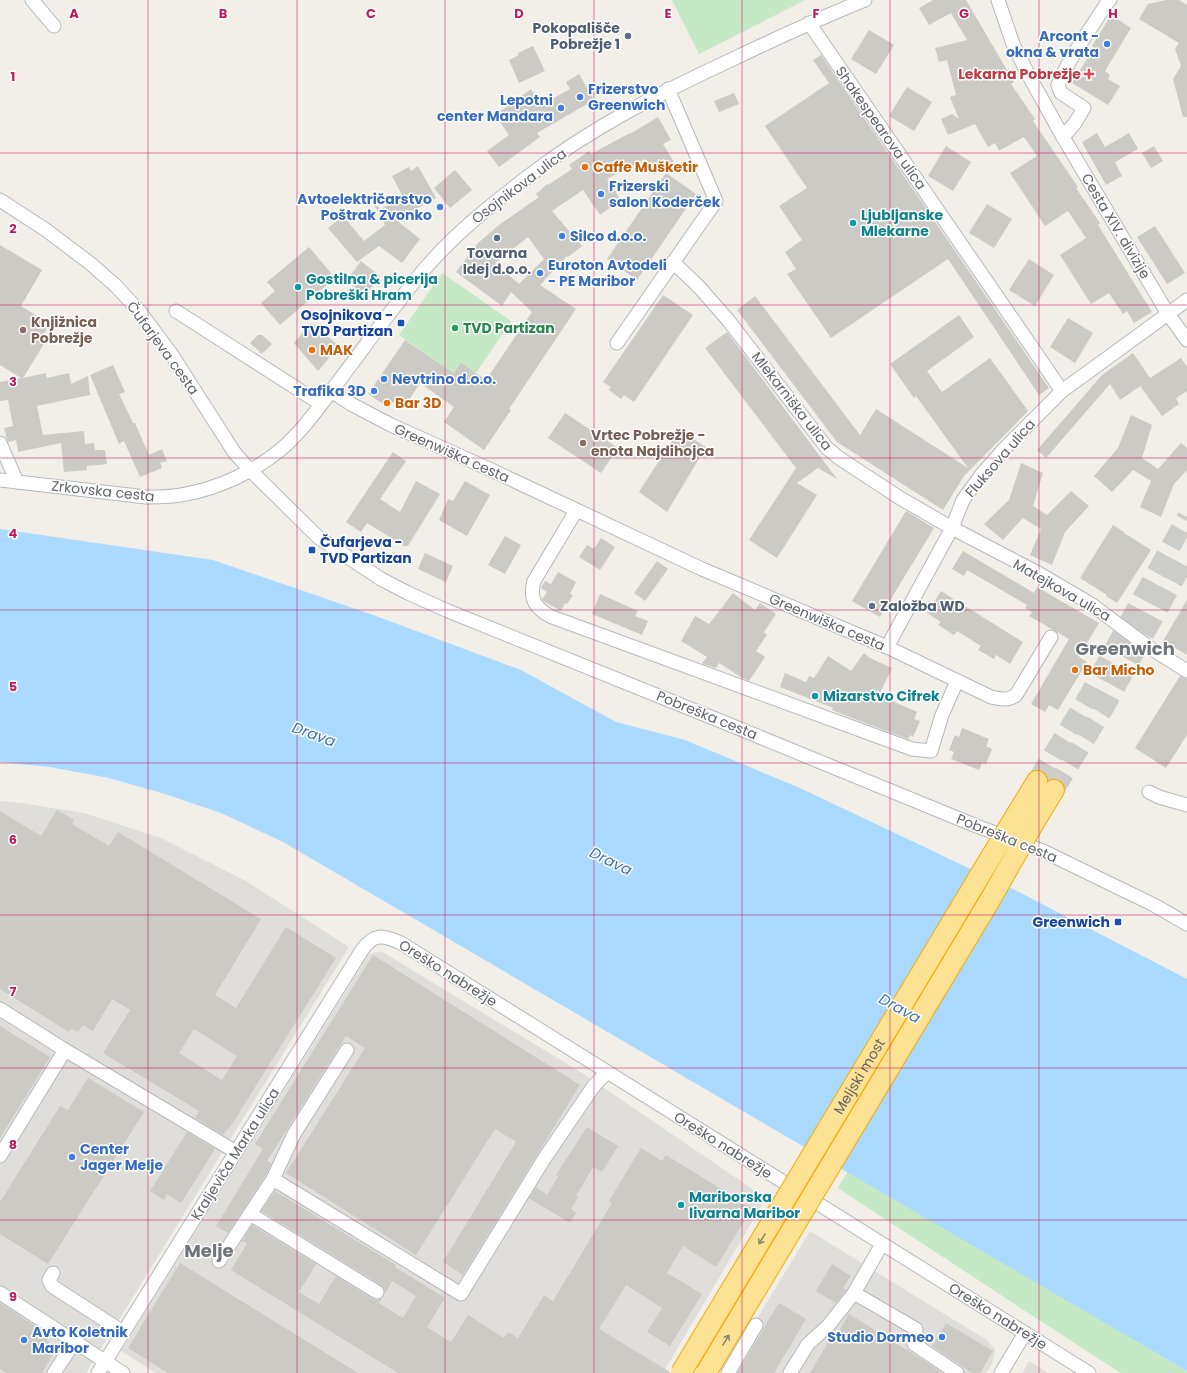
<svg xmlns="http://www.w3.org/2000/svg" width="1187" height="1373" font-family="Poppins,sans-serif">
<style>
.industrial{fill:#e0deda}
.green{fill:#c5e8c5}
.water{fill:#aadaff}
.building{fill:#cccac5;fill-rule:evenodd}
.lines{fill:none;stroke-linecap:round;stroke-linejoin:round}
.highway-tunnel{stroke:#ccccc8;stroke-width:20;stroke-dasharray:20 10;stroke-linecap:butt}
.minor-casing{stroke:#b5b8bc;stroke-width:15}
.highway-casing{stroke:#f9ab00;stroke-width:22}
.minor{stroke:#fff;stroke-width:13}
.highway{stroke:#fde293;stroke-width:20}
.highway-bridge-casing{stroke:#f9ab00;stroke-width:22;stroke-linecap:butt}
.highway-bridge{stroke:#fde293;stroke-width:20}
.oneway{stroke:#8e8975}
.grid{fill:none;stroke:#c2185b;stroke-width:1;stroke-opacity:0.55}
.service-dot{fill:#5c6f8a;stroke:#fff;stroke-width:1.5}
.shop-dot{fill:#3f7fe0;stroke:#fff;stroke-width:1.5}
.health-dot{fill:#e0444e;stroke:#fff;stroke-width:1.5}
.food-dot{fill:#e8710a;stroke:#fff;stroke-width:1.5}
.culture-dot{fill:#0f9aa8;stroke:#fff;stroke-width:1.5}
.transit-dot{fill:#1a4fb4;stroke:#fff;stroke-width:1.5}
.leisure-dot{fill:#2e9e5b;stroke:#fff;stroke-width:1.5}
.education-dot{fill:#8d6e63;stroke:#fff;stroke-width:1.5}
.labels{text-anchor:middle;dominant-baseline:central;stroke-width:3;stroke-linejoin:round;paint-order:stroke}
.service-label{font-size:14px;font-weight:bold;fill:#4e5e75;stroke:#fff;text-anchor:end}
.shop-label{font-size:14px;font-weight:bold;fill:#366cbe;stroke:#fff;text-anchor:start}
.health-label{font-size:14px;font-weight:bold;fill:#be3a42;stroke:#fff;text-anchor:end}
.street-label{font-size:14px;fill:#5f6368;stroke:#fff}
.food-label{font-size:14px;font-weight:bold;fill:#c56008;stroke:#fff;text-anchor:start}
.culture-label{font-size:14px;font-weight:bold;fill:#0d838f;stroke:#fff;text-anchor:start}
.transit-label{font-size:14px;font-weight:bold;fill:#164399;stroke:#fff;text-anchor:end}
.education-label{font-size:14px;font-weight:bold;fill:#785e54;stroke:#fff;text-anchor:start}
.leisure-label{font-size:14px;font-weight:bold;fill:#27864d;stroke:#fff;text-anchor:start}
.water-label{font-size:15px;font-style:italic;fill:#4174aa;stroke:#fff}
.district-label{font-size:18px;font-weight:bold;fill:#70757a;stroke:#fff}
.grid-label{font-size:13px;text-anchor:middle;font-weight:bold;fill:#c2185b;stroke:#fff;stroke-width:3;stroke-linejoin:round;paint-order:stroke}
</style>
<rect width="100%" height="100%" fill="#f1efe8"/>
<!-- industrial -->
<g class="industrial">
<path d="M 0,801 L 21,803 L 84,813 L 161,838 L 246,881 L 349,947 L 86,1373 L 0,1373 Z"/>
<path d="M 381,951 L 582,1073 L 766,1198 L 663,1373 L 156,1373 L 121,1351 L 369,954 Z"/>
<path d="M 810,1231 L 985,1339 L 995,1349 L 992,1364 L 986,1373 L 724,1373 Z"/>
<path d="M 1029,1361 L 1048,1373 L 1022,1373 Z"/>
</g>
<!-- green -->
<g class="green">
<path d="M 672,0 L 805,0 L 699,54 Z"/>
<path d="M 442,273 L 511,321 L 476,373 L 454,373 L 399,335 Z"/>
<path d="M 848,1171 L 1187,1371 L 1187,1373 L 1121,1373 L 1045,1324 L 838,1188 Z"/>
</g>
<!-- water -->
<path class="water" d="M 0,529 L 213,560 L 376,616 L 521,670 L 616,722 L 685,740 L 800,788 L 1017,891 L 1187,979 L 1187,1371 L 283,842 L 221,813 L 165,794 L 109,778 L 50,767 L 0,762 Z"/>
<!-- building -->
<g class="building">
<path d="M 933,0 L 966,0 L 1014,82 L 1011,84 L 1035,119 L 1033,121 L 1078,187 L 1076,188 L 1100,223 L 1098,225 L 1152,312 L 1134,323 L 1127,311 L 1123,314 L 1109,293 L 1091,304 L 1060,255 L 1086,238 L 1068,211 L 1045,226 L 1010,173 L 1037,156 L 1024,137 L 999,151 L 995,143 L 988,147 L 975,124 L 948,135 L 941,119 L 952,114 L 959,119 L 950,97 L 956,95 L 947,60 L 939,62 L 935,48 L 967,40 L 951,13 L 929,25 L 919,8 Z"/>
<path d="M 1166,0 L 1179,0 L 1187,5 L 1187,117 L 1183,117 L 1173,79 L 1181,66 L 1175,49 L 1179,43 L 1139,19 L 1148,4 Z"/>
<path d="M 1111,15 L 1131,28 L 1105,71 L 1110,75 L 1108,79 L 1120,86 L 1108,105 L 1072,83 L 1094,48 L 1092,46 Z"/>
<path d="M 869,30 L 894,45 L 876,74 L 851,59 Z"/>
<path d="M 533,46 L 545,71 L 519,83 L 509,60 L 519,55 L 518,53 Z"/>
<path d="M 821,55 L 1049,388 L 1039,395 L 948,259 L 831,338 L 787,274 L 796,269 L 785,252 L 802,240 L 779,206 L 807,188 L 765,126 L 829,83 L 813,60 Z"/>
<path d="M 579,74 L 594,100 L 537,133 L 540,137 L 499,167 L 487,151 L 509,135 L 495,115 L 531,89 L 539,106 L 570,89 L 566,82 Z"/>
<path d="M 907,87 L 932,102 L 914,131 L 889,116 Z"/>
<path d="M 734,93 L 739,104 L 719,112 L 714,101 Z"/>
<path d="M 658,117 L 671,140 L 663,144 L 674,162 L 654,175 L 645,159 L 607,179 L 621,200 L 600,215 L 583,190 L 552,211 L 582,246 L 568,257 L 567,256 L 540,285 L 576,309 L 509,409 L 511,410 L 484,450 L 444,422 L 454,407 L 420,383 L 403,409 L 393,402 L 389,408 L 368,394 L 405,340 L 454,373 L 461,363 L 486,380 L 532,312 L 511,292 L 502,306 L 456,272 L 478,243 L 499,225 L 539,197 L 536,194 L 547,184 L 548,185 L 572,169 L 569,165 L 589,151 L 591,154 L 630,133 L 630,134 ZM 528,237 L 544,259 L 519,284 L 495,263 Z"/>
<path d="M 1097,133 L 1105,147 L 1129,133 L 1138,149 L 1115,162 L 1122,176 L 1106,185 L 1082,142 Z"/>
<path d="M 946,146 L 971,162 L 953,191 L 928,176 Z"/>
<path d="M 1154,146 L 1163,161 L 1151,168 L 1142,153 Z"/>
<path d="M 418,166 L 436,198 L 396,220 L 420,239 L 402,263 L 379,246 L 357,262 L 328,228 L 343,216 L 364,241 L 385,225 L 373,203 L 381,209 L 403,197 L 392,176 L 409,167 L 411,171 Z"/>
<path d="M 455,170 L 472,190 L 450,208 L 434,188 Z"/>
<path d="M 666,173 L 696,194 L 637,280 L 607,259 Z"/>
<path d="M 987,204 L 1012,219 L 994,248 L 969,233 Z"/>
<path d="M 1155,226 L 1185,273 L 1167,284 L 1137,237 Z"/>
<path d="M 0,245 L 42,270 L 21,306 L 50,324 L 42,336 L 47,339 L 23,378 L 46,373 L 47,378 L 69,373 L 71,384 L 88,376 L 90,395 L 37,406 L 43,435 L 84,431 L 85,444 L 94,443 L 95,450 L 105,450 L 107,464 L 87,466 L 87,470 L 64,472 L 61,443 L 18,452 L 16,440 L 8,442 L 7,439 L 4,428 L 13,426 L 8,400 L 0,401 L 0,382 L 21,378 L 0,365 Z"/>
<path d="M 309,247 L 335,278 L 280,325 L 261,303 L 275,291 L 267,282 Z"/>
<path d="M 1029,259 L 1054,275 L 1035,306 L 1009,290 Z"/>
<path d="M 361,261 L 380,276 L 365,296 L 346,281 Z"/>
<path d="M 663,295 L 693,315 L 634,402 L 624,395 L 621,399 L 609,390 L 611,387 L 603,382 Z"/>
<path d="M 755,296 L 860,435 L 876,409 L 968,468 L 916,396 L 914,398 L 890,364 L 959,315 L 974,337 L 927,371 L 942,392 L 990,358 L 1028,411 L 964,476 L 943,510 L 837,442 L 737,310 Z"/>
<path d="M 1068,318 L 1093,333 L 1075,363 L 1050,347 Z"/>
<path d="M 311,323 L 339,346 L 318,371 L 294,343 Z"/>
<path d="M 727,332 L 837,479 L 818,468 L 797,483 L 817,495 L 777,558 L 749,540 L 796,468 L 705,348 Z"/>
<path d="M 258,335 L 262,335 L 272,344 L 262,354 L 250,343 Z"/>
<path d="M 1133,353 L 1150,378 L 1181,358 L 1187,367 L 1187,391 L 1176,398 L 1179,404 L 1162,416 L 1141,387 L 1142,385 L 1120,400 L 1110,384 L 1046,458 L 1037,450 L 1102,375 Z"/>
<path d="M 113,365 L 125,392 L 119,394 L 133,423 L 135,423 L 149,455 L 162,449 L 167,461 L 160,463 L 162,468 L 140,477 L 124,441 L 119,444 L 90,375 Z"/>
<path d="M 565,413 L 618,448 L 601,473 L 548,438 Z"/>
<path d="M 1131,415 L 1152,425 L 1142,458 L 1158,469 L 1181,443 L 1187,448 L 1187,470 L 1174,484 L 1161,517 L 1140,507 L 1151,481 L 1133,470 L 1112,492 L 1094,476 L 1118,448 Z"/>
<path d="M 679,430 L 706,447 L 667,512 L 639,492 Z"/>
<path d="M 393,452 L 406,461 L 380,499 L 400,512 L 416,481 L 440,494 L 408,546 L 404,546 L 367,523 L 361,532 L 346,522 Z"/>
<path d="M 1021,463 L 1043,473 L 1033,506 L 1047,515 L 1071,491 L 1089,506 L 1065,532 L 1052,565 L 1030,555 L 1041,529 L 1023,518 L 1003,540 L 984,524 L 1009,500 Z"/>
<path d="M 465,481 L 490,495 L 467,536 L 439,520 L 448,499 L 453,501 Z"/>
<path d="M 906,511 L 934,528 L 880,617 L 852,601 Z"/>
<path d="M 1113,525 L 1124,532 L 1124,533 L 1151,550 L 1117,603 L 1106,596 L 1107,595 L 1080,578 Z"/>
<path d="M 505,536 L 521,545 L 505,574 L 488,565 Z"/>
<path d="M 601,538 L 615,547 L 600,570 L 579,557 L 587,545 L 594,549 Z"/>
<path d="M 963,551 L 1034,593 L 1037,587 L 1099,623 L 1079,657 L 1087,662 L 1058,710 L 1049,705 L 1045,712 L 1031,704 L 1069,639 L 1029,616 L 1032,612 L 1025,608 L 1027,605 L 967,570 L 964,576 L 952,569 Z"/>
<path d="M 425,553 L 453,566 L 446,582 L 418,569 Z"/>
<path d="M 657,561 L 668,569 L 645,601 L 634,593 Z"/>
<path d="M 558,572 L 576,582 L 570,594 L 573,595 L 567,604 L 565,603 L 561,611 L 543,601 L 542,599 L 547,592 L 541,588 L 545,581 L 551,584 Z"/>
<path d="M 941,591 L 1023,642 L 1010,664 L 996,655 L 994,659 L 978,650 L 981,646 L 957,631 L 954,635 L 938,625 L 941,622 L 927,613 Z"/>
<path d="M 733,593 L 755,610 L 760,603 L 776,614 L 764,632 L 767,635 L 756,651 L 765,657 L 749,681 L 744,679 L 719,663 L 716,668 L 703,664 L 702,663 L 707,657 L 681,641 L 695,616 L 709,624 Z"/>
<path d="M 600,594 L 638,611 L 635,616 L 648,621 L 642,635 L 592,614 Z"/>
<path d="M 1187,600 L 1187,655 L 1163,641 Z"/>
<path d="M 864,653 L 870,658 L 892,668 L 879,695 L 917,712 L 914,719 L 920,721 L 913,737 L 910,735 L 908,739 L 857,720 L 832,710 L 833,708 L 780,687 L 785,673 L 806,682 L 809,676 L 814,678 L 828,656 L 851,671 Z"/>
<path d="M 1180,676 L 1187,679 L 1187,735 L 1166,768 L 1135,748 Z"/>
<path d="M 962,728 L 989,739 L 986,746 L 992,749 L 986,764 L 982,763 L 979,770 L 951,759 L 954,752 L 949,750 L 955,735 L 959,737 Z"/>
<path d="M 57,810 L 74,820 L 72,824 L 109,846 L 118,832 L 261,919 L 215,995 L 236,1008 L 286,927 L 336,958 L 229,1129 L 228,1128 L 223,1135 L 195,1118 L 199,1111 L 103,1053 L 130,1010 L 112,999 L 93,1031 L 83,1025 L 78,1032 L 71,1029 L 69,1032 L 0,989 L 0,811 L 41,836 ZM 194,1029 L 237,1056 L 222,1080 L 179,1053 Z"/>
<path d="M 373,955 L 580,1085 L 463,1275 L 443,1262 L 516,1142 L 495,1129 L 416,1255 L 286,1173 L 365,1048 L 346,1036 L 267,1161 L 272,1163 L 266,1175 L 228,1233 L 216,1226 L 263,1149 L 255,1144 Z"/>
<path d="M 0,1026 L 50,1057 L 0,1138 Z"/>
<path d="M 88,1078 L 144,1112 L 48,1264 L 0,1234 L 0,1202 L 60,1106 L 68,1110 Z"/>
<path d="M 587,1127 L 618,1146 L 602,1172 L 593,1167 L 576,1196 L 578,1197 L 571,1209 L 576,1213 L 570,1223 L 529,1198 L 536,1187 L 547,1195 L 558,1177 L 556,1175 Z"/>
<path d="M 187,1132 L 215,1149 L 181,1203 L 167,1194 L 164,1200 L 150,1191 Z"/>
<path d="M 641,1148 L 662,1161 L 666,1155 L 752,1208 L 716,1267 L 683,1246 L 667,1273 L 702,1294 L 670,1346 L 647,1332 L 662,1308 L 626,1285 L 599,1329 L 670,1372 L 670,1373 L 398,1373 L 231,1270 L 246,1245 L 246,1243 L 242,1241 L 252,1225 L 316,1264 L 299,1292 L 319,1304 L 336,1276 L 373,1299 L 377,1300 L 382,1298 L 379,1303 L 403,1318 L 416,1296 L 392,1281 L 385,1294 L 384,1289 L 381,1285 L 261,1211 L 275,1191 L 396,1265 L 395,1267 L 445,1298 L 427,1327 L 451,1342 L 468,1315 L 504,1338 L 508,1332 L 518,1338 L 544,1295 L 553,1301 L 612,1203 L 609,1201 Z"/>
<path d="M 180,1263 L 358,1373 L 168,1373 L 128,1348 Z"/>
<path d="M 832,1264 L 851,1276 L 843,1288 L 846,1290 L 836,1303 L 816,1291 Z"/>
<path d="M 0,1303 L 43,1331 L 54,1353 L 42,1373 L 7,1373 L 0,1369 Z"/>
<path d="M 779,1303 L 806,1319 L 774,1373 L 737,1373 Z"/>
<path d="M 849,1314 L 923,1360 L 942,1373 L 810,1373 L 831,1337 L 834,1339 Z"/>
<path d="M 946,1323 L 993,1351 L 980,1373 L 972,1373 L 932,1346 Z"/>
</g>
<g class="lines">
<!-- highway-tunnel -->
<g class="highway-tunnel">
<path d="M 1037,781 L 1088,697 L 1187,517"/>
<path d="M 1054,790 L 1104,708 L 1187,556"/>
</g>
<defs>
<g id="minor">
<path d="M 32,0 L 54,26"/>
<path d="M 998,0 L 1013,44 L 1029,76 L 1063,137 L 1168,314 L 1187,340"/>
<path d="M 809,23 L 1062,391"/>
<path d="M 1063,137 L 1075,123 L 1084,108 L 1061,93 L 1058,85 C 1070,56 1090,30 1107,3 L 1110,0"/>
<path d="M 0,200 L 46,230 L 91,264 L 116,286 L 140,312 L 172,355 L 234,452 L 250,470 L 319,538 L 381,579 L 408,593 L 448,611 L 728,724 L 974,825 L 1043,851 L 1154,905 L 1187,924"/>
<path d="M 673,262 L 699,287 L 728,320 L 827,448 L 839,458 L 900,498 L 952,528 L 1038,573 L 1091,604 L 1147,646 L 1187,671"/>
<path d="M 176,311 L 321,404"/>
<path d="M 617,343 L 716,201 L 668,89"/>
<path d="M 331,391 L 351,404 L 391,425 L 487,468 L 702,569 L 887,647 L 991,697 C 1000,699 1009,701 1016,695 L 1051,637"/>
<path d="M 0,443 L 17,482"/>
<path d="M 0,480 L 146,497 C 159,497 173,497 186,494 C 219,488 253,472 279,451 C 302,432 320,406 338,382 C 366,345 393,307 423,271 C 454,234 492,204 530,175 C 592,127 662,92 733,59 C 777,38 820,18 865,0"/>
<path d="M 576,511 L 534,581 C 529,600 536,609 552,617 L 912,749 L 931,751 L 942,715 L 957,681"/>
<path d="M 887,647 L 952,528 L 963,500 L 982,474 L 1004,449 L 1062,391 L 1187,300"/>
<path d="M 1149,792 L 1159,797 L 1187,805"/>
<path d="M 0,1009 L 65,1050 L 236,1152"/>
<path d="M 0,1156 L 65,1050"/>
<path d="M 273,1179 L 294,1134 L 347,1050"/>
<path d="M 801,1194 L 860,1095"/>
<path d="M 250,1214 L 377,1292"/>
<path d="M 219,1261 L 273,1179 L 461,1294 L 544,1159 L 593,1087 L 607,1072"/>
<path d="M 53,1273 L 49,1280 L 52,1286 L 123,1332"/>
<path d="M 0,1293 L 123,1373"/>
<path d="M 854,1293 L 916,1329 L 914,1344 L 957,1373"/>
<path d="M 54,1373 L 75,1341"/>
<path d="M 98,1373 L 362,950 C 374,933 383,935 401,943 L 1089,1373"/>
<path d="M 728,1373 L 756,1325"/>
<path d="M 790,1373 L 808,1344 L 828,1326 L 854,1293 L 882,1244"/>
<path d="M 1001,1373 L 1025,1333"/>
</g>
<g id="highway">
<path d="M 1018,812 L 1037,781"/>
<path d="M 1035,821 L 1054,790"/>
</g>
</defs>
<!-- minor casing -->
<use href="#minor" class="minor-casing"/>
<!-- highway casing -->
<use href="#highway" class="highway-casing"/>
<!-- minor -->
<use href="#minor" class="minor"/>
<!-- highway -->
<use href="#highway" class="highway"/>
<defs>
<g id="highway-bridge">
<path id="s1" d="M 681,1373 L 1018,812"/>
<path d="M 706,1373 L 990,900 L 1035,821"/>
</g>
</defs>
<!-- highway-bridge casing -->
<use href="#highway-bridge" class="highway-bridge-casing"/>
<!-- highway-bridge -->
<use href="#highway-bridge" class="highway-bridge"/>
</g>
<!-- one-way arrows -->
<defs><path id="oneway-shaft" d="M-6 0H5M1.5-3L5.5 0L1.5 3" fill="none" stroke-width="1.6" stroke-linecap="round" stroke-linejoin="round"/></defs>
<g class="oneway">
<use href="#oneway-shaft" transform="translate(762 1239) rotate(121)"/>
<use href="#oneway-shaft" transform="translate(726 1340) rotate(-59)"/>
</g>
<!-- grid -->
<path class="grid" d="M 148,0 L 148,1373M 297,0 L 297,1373M 445,0 L 445,1373M 594,0 L 594,1373M 742,0 L 742,1373M 890,0 L 890,1373M 1039,0 L 1039,1373M 0,153 L 1187,153M 0,305 L 1187,305M 0,458 L 1187,458M 0,610 L 1187,610M 0,763 L 1187,763M 0,915 L 1187,915M 0,1068 L 1187,1068M 0,1220 L 1187,1220"/>
<!-- markers -->
<g class="service-dot">
<circle cx="628" cy="36" r="4"/>
<circle cx="497" cy="238" r="4"/>
<circle cx="872" cy="606" r="4"/>
</g>
<g class="shop-dot">
<circle cx="1107" cy="44" r="4"/>
<circle cx="580" cy="97" r="4"/>
<circle cx="561" cy="108" r="4"/>
<circle cx="601" cy="194" r="4"/>
<circle cx="440" cy="207" r="4"/>
<circle cx="562" cy="236" r="4"/>
<circle cx="540" cy="273" r="4"/>
<circle cx="384" cy="379" r="4"/>
<circle cx="374" cy="391" r="4"/>
<circle cx="72" cy="1157" r="4"/>
<circle cx="942" cy="1337" r="4"/>
<circle cx="24" cy="1340" r="4"/>
</g>
<path class="health-dot" d="M1087 68h4v4h4v4h-4v4h-4v-4h-4v-4h4z"/>
<g class="food-dot">
<circle cx="585" cy="167" r="4"/>
<circle cx="312" cy="350" r="4"/>
<circle cx="387" cy="403" r="4"/>
<circle cx="1075" cy="670" r="4"/>
</g>
<g class="culture-dot">
<circle cx="853" cy="223" r="4"/>
<circle cx="298" cy="287" r="4"/>
<circle cx="815" cy="696" r="4"/>
<circle cx="681" cy="1205" r="4"/>
</g>
<g class="transit-dot">
<rect x="397" y="319" width="8" height="8" rx="2"/>
<rect x="308" y="546" width="8" height="8" rx="2"/>
<rect x="1114" y="918" width="8" height="8" rx="2"/>
</g>
<circle class="leisure-dot" cx="455" cy="328" r="4"/>
<g class="education-dot">
<circle cx="23" cy="330" r="4"/>
<circle cx="583" cy="443" r="4"/>
</g>
<g class="labels">
<!-- service labels -->
<g class="service-label">
<text x="620" y="28">Pokopališče<tspan x="620" dy="16">Pobrežje 1</tspan></text>
<text x="497" y="253" text-anchor="middle">Tovarna<tspan x="497" dy="16">Idej d.o.o.</tspan></text>
<text x="880" y="606" text-anchor="start">Založba WD</text>
</g>
<!-- shop labels -->
<g class="shop-label">
<text x="1099" y="36" text-anchor="end">Arcont -<tspan x="1099" dy="16">okna &amp; vrata</tspan></text>
<text x="588" y="89">Frizerstvo<tspan x="588" dy="16">Greenwich</tspan></text>
<text x="553" y="100" text-anchor="end">Lepotni<tspan x="553" dy="16">center Mandara</tspan></text>
<text x="609" y="186">Frizerski<tspan x="609" dy="16">salon Koderček</tspan></text>
<text x="432" y="199" text-anchor="end">Avtoelektričarstvo<tspan x="432" dy="16">Poštrak Zvonko</tspan></text>
<text x="570" y="236">Silco d.o.o.</text>
<text x="548" y="265">Euroton Avtodeli<tspan x="548" dy="16">- PE Maribor</tspan></text>
<text x="392" y="379">Nevtrino d.o.o.</text>
<text x="366" y="391" text-anchor="end">Trafika 3D</text>
<text x="80" y="1149">Center<tspan x="80" dy="16">Jager Melje</tspan></text>
<text x="32" y="1332">Avto Koletnik<tspan x="32" dy="16">Maribor</tspan></text>
<text x="934" y="1337" text-anchor="end">Studio Dormeo</text>
</g>
<!-- health labels -->
<g class="health-label">
<text x="1081" y="74">Lekarna Pobrežje</text>
</g>
<!-- street labels -->
<g class="street-label">
<text transform="translate(881 128) rotate(55)">Shakespearova ulica</text>
<text transform="translate(519 186) rotate(-37)">Osojnikova ulica</text>
<text transform="translate(1116 226) rotate(59)">Cesta XIV. divizije</text>
<text transform="translate(163 348) rotate(54)">Čufarjeva cesta</text>
<text transform="translate(792 401) rotate(52)">Mlekarniška ulica</text>
<text transform="translate(452 453) rotate(24)">Greenwiška cesta</text>
<text transform="translate(1000 458) rotate(-49)">Fluksova ulica</text>
<text transform="translate(103 491) rotate(6)">Zrkovska cesta</text>
<text transform="translate(1062 590) rotate(30)">Matejkova ulica</text>
<text transform="translate(827 622) rotate(23)">Greenwiška cesta</text>
<text transform="translate(707 715) rotate(22)">Pobreška cesta</text>
<text transform="translate(1007 838) rotate(22)">Pobreška cesta</text>
<text transform="translate(448 973) rotate(32)">Oreško nabrežje</text>
<text stroke="none"><textPath href="#s1" startOffset="346">Meljski most</textPath></text>
<text transform="translate(723 1145) rotate(32)">Oreško nabrežje</text>
<text transform="translate(235 1154) rotate(-58)">Kraljeviča Marka ulica</text>
<text transform="translate(998 1316) rotate(32)">Oreško nabrežje</text>
</g>
<!-- food labels -->
<g class="food-label">
<text x="593" y="167">Caffe Mušketir</text>
<text x="320" y="350">MAK</text>
<text x="395" y="403">Bar 3D</text>
<text x="1083" y="670">Bar Micho</text>
</g>
<!-- culture labels -->
<g class="culture-label">
<text x="861" y="215">Ljubljanske<tspan x="861" dy="16">Mlekarne</tspan></text>
<text x="306" y="279">Gostilna &amp; picerija<tspan x="306" dy="16">Pobreški Hram</tspan></text>
<text x="823" y="696">Mizarstvo Cifrek</text>
<text x="689" y="1197">Mariborska<tspan x="689" dy="16">livarna Maribor</tspan></text>
</g>
<!-- transit labels -->
<g class="transit-label">
<text x="393" y="315">Osojnikova -<tspan x="393" dy="16">TVD Partizan</tspan></text>
<text x="320" y="542" text-anchor="start">Čufarjeva -<tspan x="320" dy="16">TVD Partizan</tspan></text>
<text x="1110" y="922">Greenwich</text>
</g>
<!-- education labels -->
<g class="education-label">
<text x="31" y="322">Knjižnica<tspan x="31" dy="16">Pobrežje</tspan></text>
<text x="591" y="435">Vrtec Pobrežje -<tspan x="591" dy="16">enota Najdihojca</tspan></text>
</g>
<!-- leisure labels -->
<g class="leisure-label">
<text x="463" y="328">TVD Partizan</text>
</g>
<!-- water labels -->
<g class="water-label">
<text transform="translate(314 734) rotate(20)">Drava</text>
<text transform="translate(611 861) rotate(26)">Drava</text>
<text transform="translate(900 1008) rotate(29)">Drava</text>
</g>
<!-- district labels -->
<g class="district-label">
<text x="1125" y="648">Greenwich</text>
<text x="209" y="1250">Melje</text>
</g>
</g>
<g class="grid-label">
<text x="74" y="18">A</text>
<text x="223" y="18">B</text>
<text x="371" y="18">C</text>
<text x="519" y="18">D</text>
<text x="668" y="18">E</text>
<text x="816" y="18">F</text>
<text x="964" y="18">G</text>
<text x="1113" y="18">H</text>
<text x="13" y="81">1</text>
<text x="13" y="233">2</text>
<text x="13" y="386">3</text>
<text x="13" y="538">4</text>
<text x="13" y="691">5</text>
<text x="13" y="844">6</text>
<text x="13" y="996">7</text>
<text x="13" y="1149">8</text>
<text x="13" y="1301">9</text>
</g>
</svg>
